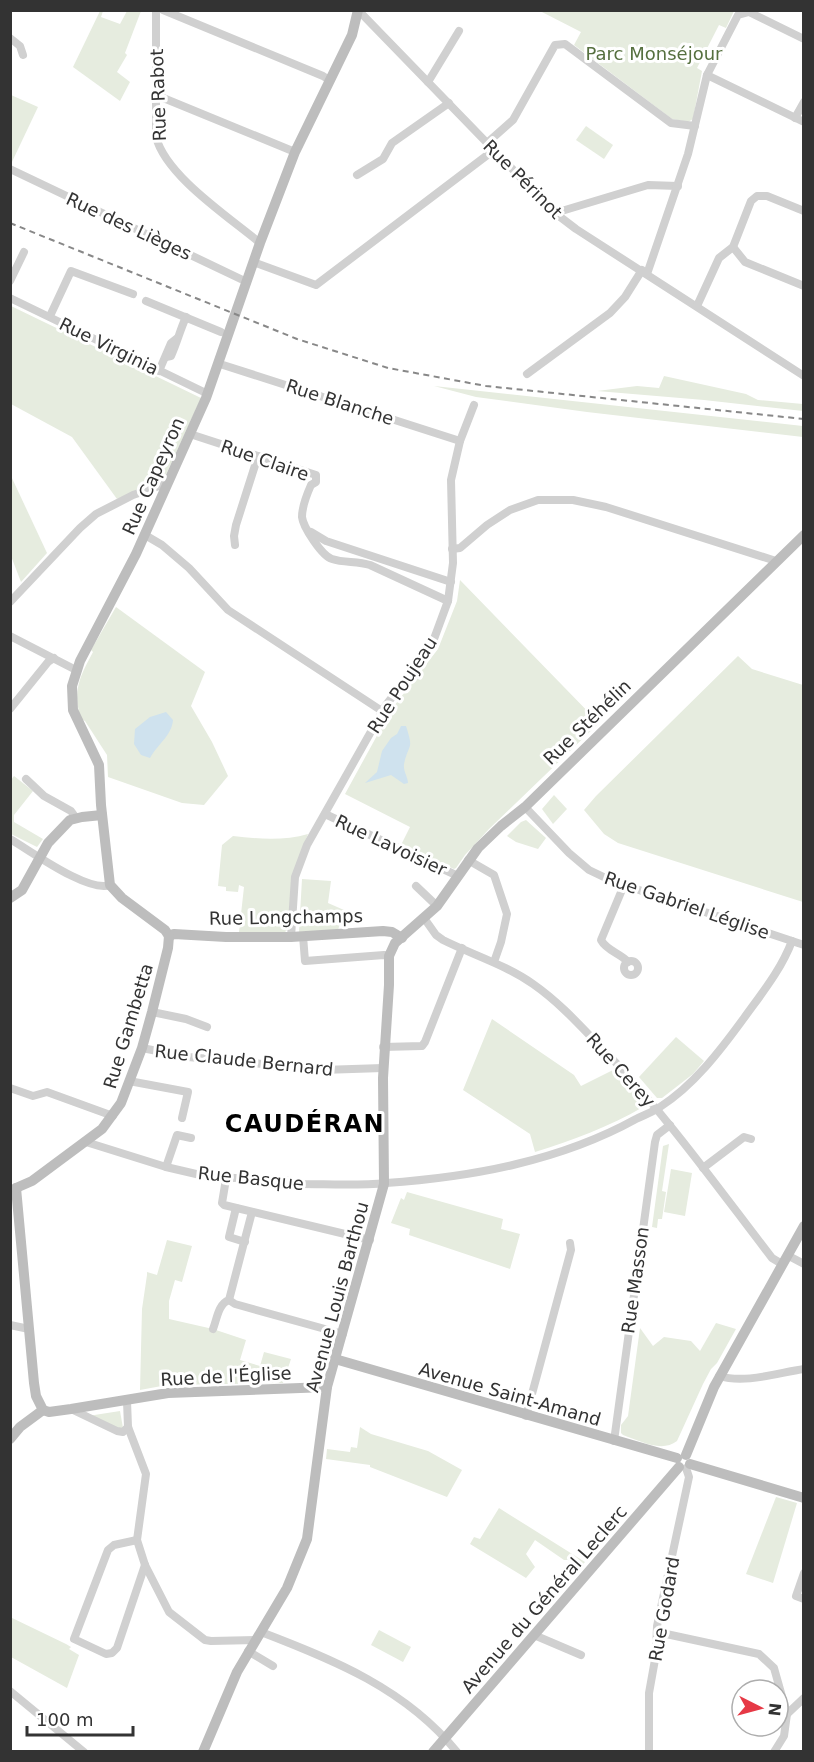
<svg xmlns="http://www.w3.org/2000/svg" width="814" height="1762" font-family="'DejaVu Sans',sans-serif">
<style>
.green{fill:#e6ecdf}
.water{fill:#cfe2ee}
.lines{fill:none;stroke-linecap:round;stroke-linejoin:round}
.street{stroke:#d0d0d0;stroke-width:8}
.secondary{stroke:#bdbdbd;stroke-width:10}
.rail{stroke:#888;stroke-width:2;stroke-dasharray:6 4.5;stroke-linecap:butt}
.labels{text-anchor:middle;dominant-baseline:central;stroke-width:6;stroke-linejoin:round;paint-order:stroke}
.park-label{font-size:18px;fill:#56703f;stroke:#fff}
.street-label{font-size:18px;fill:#333;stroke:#fff}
.district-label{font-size:24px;font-weight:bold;letter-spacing:1.5px;fill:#000;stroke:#fff}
</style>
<rect width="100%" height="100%" fill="#fff"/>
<!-- green -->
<g class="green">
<path d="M 100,11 L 103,11 L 101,17 L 120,24 L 127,11 L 141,11 L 125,53 L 127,55 L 117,72 L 130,82 L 120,101 L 73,67 Z"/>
<path d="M 540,11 L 734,11 L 726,28 L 719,25 L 697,68 L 702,71 L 693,119 L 688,122 L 672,119 L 574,45 L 581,32 Z"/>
<path d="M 11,95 L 38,107 L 11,164 L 10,163 Z"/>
<path d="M 586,126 L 613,145 L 604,159 L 576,140 Z"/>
<path d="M 11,306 L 201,398 L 164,479 L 117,499 L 72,437 L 11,404 Z"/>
<path d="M 664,376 L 746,394 L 758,400 L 803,404 L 803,411 L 704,400 L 597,391 L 637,386 L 659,388 Z"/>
<path d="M 434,386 L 803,426 L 803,437 L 587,412 L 476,397 Z"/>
<path d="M 11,476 L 47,553 L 21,582 L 11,556 Z"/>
<path d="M 460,580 L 599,723 L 489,829 L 465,855 L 456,868 L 454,869 L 401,845 L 410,827 L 345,794 L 391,710 L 438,649 L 457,601 Z"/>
<path d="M 116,607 L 205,672 L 191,706 L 212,742 L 228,776 L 204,805 L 182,803 L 108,777 L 107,755 L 85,721 L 81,719 C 72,691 80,676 93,652 L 91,650 Z"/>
<path d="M 738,656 L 752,669 L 803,685 L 803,902 L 618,843 L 604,834 L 584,810 L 596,796 Z"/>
<path d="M 14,776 L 33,791 L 14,815 L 14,822 L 43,839 L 37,847 L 11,834 L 11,780 Z"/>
<path d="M 554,795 L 567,809 L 553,824 L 542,809 Z"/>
<path d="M 526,820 L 546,838 L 538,849 L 516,842 L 507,836 L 521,822 Z"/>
<path d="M 308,834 L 292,876 L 288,929 L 285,932 L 239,932 L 244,887 L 239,885 L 238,892 L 226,891 L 226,887 L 218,886 L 222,845 L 233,836 C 257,839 285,841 308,834 Z"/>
<path d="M 302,879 L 331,881 L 328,903 L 344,910 L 338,930 L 299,932 Z"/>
<path d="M 492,1019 L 574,1075 L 581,1086 L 615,1069 L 643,1101 L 643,1107 C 609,1127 573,1140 535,1152 L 530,1134 L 463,1090 Z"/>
<path d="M 676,1037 L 704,1061 L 693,1074 L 662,1098 L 657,1098 L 639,1077 Z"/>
<path d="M 669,1144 L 662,1191 L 666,1192 L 662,1219 L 658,1219 L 657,1228 L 652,1227 L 663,1146 Z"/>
<path d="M 671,1169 L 692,1173 L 685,1216 L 664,1212 Z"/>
<path d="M 407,1192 L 503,1219 L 501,1229 L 520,1234 L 510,1269 L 409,1235 L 410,1229 L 391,1223 L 401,1198 L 404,1200 Z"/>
<path d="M 167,1240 L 192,1246 L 182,1282 L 175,1280 L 169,1301 L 169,1319 L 213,1329 L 246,1340 L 240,1360 L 260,1366 L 264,1352 L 291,1359 L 283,1383 L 167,1385 L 140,1390 L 142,1309 L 147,1275 L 147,1272 L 157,1275 Z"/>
<path d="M 716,1323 L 736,1329 L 717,1363 L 711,1369 L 703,1384 L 677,1441 C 662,1453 640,1441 623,1435 L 621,1433 L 621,1425 L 628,1416 L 640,1328 L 653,1346 L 664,1337 L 691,1341 L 700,1351 Z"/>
<path d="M 120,1411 L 123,1428 L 121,1429 L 88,1416 Z"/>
<path d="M 360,1427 L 371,1434 L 428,1451 L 462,1470 L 447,1497 L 370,1467 L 370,1465 L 326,1459 L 327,1449 L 350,1452 L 351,1447 L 357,1448 Z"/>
<path d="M 776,1497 L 797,1503 L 773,1583 L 746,1574 Z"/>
<path d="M 499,1508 L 585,1562 L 580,1568 L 568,1560 L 564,1560 L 535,1540 L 526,1554 L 535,1567 L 526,1578 L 470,1544 L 474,1537 L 480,1539 Z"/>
<path d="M 10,1617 L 66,1644 L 71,1647 L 69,1649 L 79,1655 L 67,1688 L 11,1657 Z"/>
<path d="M 379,1630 L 411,1647 L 403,1662 L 371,1645 Z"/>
</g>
<!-- water -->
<g class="water">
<path d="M 166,712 L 173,720 C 172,735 158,744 150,758 L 141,755 L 134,744 L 135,729 L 150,717 Z"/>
<path d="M 401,726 L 406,726 C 414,751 409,742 404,764 C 403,771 408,777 408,783 L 404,784 L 391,775 L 365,783 L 377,772 L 382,751 L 391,738 L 397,734 Z"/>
</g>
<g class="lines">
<!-- street -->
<g class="street">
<path d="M 156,10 L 156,137 C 166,176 229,217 260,243"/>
<path d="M 163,10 L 323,76 L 329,80"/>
<path d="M 358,10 L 555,213 L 576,229 L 804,376"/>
<path d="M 10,38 L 20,46 L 23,55"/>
<path d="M 707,75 L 804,122"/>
<path d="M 428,82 L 459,31"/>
<path d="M 156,95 L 295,152"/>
<path d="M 795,118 L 804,102"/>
<path d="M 487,143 L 513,120 L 555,45 L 565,44 L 671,123 L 695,126"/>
<path d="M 10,169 L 247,282"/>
<path d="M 357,175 L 383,159 L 392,143 L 449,103"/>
<path d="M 555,213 L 648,185 L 678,186"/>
<path d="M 733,247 L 745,262 L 804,286"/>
<path d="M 253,262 L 316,285 L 494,150"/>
<path d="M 647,274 L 688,154 L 707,75 L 738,15 L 749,12 L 804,39"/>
<path d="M 10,281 L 24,252"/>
<path d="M 10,298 L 208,394"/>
<path d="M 146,301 L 221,332"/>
<path d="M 697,306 L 719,258 L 733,247 L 751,201 L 757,196 L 767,196 L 804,211"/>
<path d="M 50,316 L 71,271 L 133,294"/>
<path d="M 166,357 L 171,356 C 177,343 180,330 186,317"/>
<path d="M 220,364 L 460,441"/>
<path d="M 159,371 L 171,343 L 176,339"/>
<path d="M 527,374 L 610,313 L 625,297 L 642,270"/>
<path d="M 190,434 L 316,475 L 316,482 L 311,485 C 307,494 302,507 302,517 C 303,527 322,556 332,559 C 344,563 357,561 370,565 L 448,601"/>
<path d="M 311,532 L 326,541 L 451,582"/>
<path d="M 145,535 L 162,545 L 189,568 L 228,610 L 382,711"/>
<path d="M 235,545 L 234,536 L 236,525 L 258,456"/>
<path d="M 452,549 L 460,548 L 487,525 L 510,510 L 538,500 L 573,500 L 606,507 L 776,561"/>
<path d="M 10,602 L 80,528 L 96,514 L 133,495 L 168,483"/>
<path d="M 10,636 L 76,670"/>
<path d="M 10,709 L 48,662 L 54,658"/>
<path d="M 26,779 L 44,796 L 71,811 L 76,818"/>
<path d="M 525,807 L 569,853 L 589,870 L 612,881 L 804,945"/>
<path d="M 325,814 L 458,876"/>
<path d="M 10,839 C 31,851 88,893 110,885"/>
<path d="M 468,860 L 494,875 L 507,914 L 501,942 L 494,962"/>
<path d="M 624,885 L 601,940 C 607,951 620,953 628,962"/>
<path d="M 416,886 L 437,906"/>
<path d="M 424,918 L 436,935 L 443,940 C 473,955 506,965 533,984 C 556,1000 575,1020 594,1040 C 660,1106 715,1184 772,1258 L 782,1264"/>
<path d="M 303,936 L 305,961 L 384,955 L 389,956"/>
<path d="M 291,937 L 295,877 L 307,845 L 386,705 L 431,647 L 448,601 L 453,563 L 451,480 L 460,441 L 474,405"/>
<circle cx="631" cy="968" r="7"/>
<path d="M 152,1012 L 186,1019 L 207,1027"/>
<path d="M 383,1047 L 422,1046 L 425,1042 L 462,948"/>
<path d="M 142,1048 L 188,1057 L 263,1064 L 283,1068 L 322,1070 L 383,1068"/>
<path d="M 129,1081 L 188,1092 L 182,1118"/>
<path d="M 10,1088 L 33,1096 L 47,1092 L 113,1116"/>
<path d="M 86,1142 L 166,1167 L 209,1177 L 287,1180 L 299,1184 C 328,1184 357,1186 386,1183 C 472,1177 560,1161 636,1119 C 644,1115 653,1112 660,1107 C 694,1085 720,1051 744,1018 C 762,993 781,970 792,941"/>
<path d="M 166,1167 L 177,1135 L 191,1138"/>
<path d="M 703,1168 L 744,1137 L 751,1139"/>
<path d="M 226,1179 L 222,1203 L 224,1205 L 370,1240"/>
<path d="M 236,1208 L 229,1237 L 245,1242"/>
<path d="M 787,1255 L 804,1264"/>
<path d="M 229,1300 L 235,1304 L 343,1334"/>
<path d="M 10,1325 L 29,1329"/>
<path d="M 213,1329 C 217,1319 218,1304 229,1300 L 252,1212"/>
<path d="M 719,1376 C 745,1384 777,1373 804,1369"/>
<path d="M 127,1401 L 128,1427 L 146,1474 L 137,1540 L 145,1565 L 169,1612 L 205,1640 L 211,1641 L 256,1640"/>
<path d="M 71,1409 L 117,1431 L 123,1432 L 128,1427"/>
<path d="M 526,1416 L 571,1250 L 570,1243"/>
<path d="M 614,1441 L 655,1142 L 657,1135 L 670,1125"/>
<path d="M 137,1540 L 114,1545 L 108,1550 L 74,1639 L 106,1654 L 112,1653 L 117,1648 L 145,1565"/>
<path d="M 804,1573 L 796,1596 L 804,1599"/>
<path d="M 261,1632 C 334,1660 406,1689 457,1752"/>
<path d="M 657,1632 L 759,1654 L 774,1668 L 787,1714 L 784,1736 L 774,1752"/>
<path d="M 534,1635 L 581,1655"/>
<path d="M 248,1651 L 273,1666"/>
<path d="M 10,1691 L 84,1752"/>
<path d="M 787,1714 L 804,1698"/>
<path d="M 649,1752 L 649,1693 L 656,1654 L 657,1626 L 689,1477 L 686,1468"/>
</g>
<!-- secondary -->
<g class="secondary">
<path d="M 10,898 L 22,890 L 48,843 L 70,820 L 82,817 L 102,815"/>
<path d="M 169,936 L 165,930 L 122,898 L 110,885 L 101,805 L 99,765 L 73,710 L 72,686 L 80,661 L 136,554 L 206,398 L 260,243 L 295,152 L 352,35 L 358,10"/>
<path d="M 169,936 L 174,934 L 226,937 L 291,937 L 383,931 L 392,932 L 402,938"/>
<path d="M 16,1188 L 34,1383 L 36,1396 L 43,1410 L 49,1412 L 71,1409 L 168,1393 L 327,1387"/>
<path d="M 16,1188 L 32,1181 L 102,1129 L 121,1103 L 142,1048 L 152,1012 L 168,948 L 169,936"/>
<path d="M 335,1359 L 677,1458"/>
<path d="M 10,1439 L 20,1427 L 43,1410"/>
<path d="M 686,1455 L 714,1387 L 804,1226"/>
<path d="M 690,1464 L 804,1498"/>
<path d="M 203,1752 L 237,1672 L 287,1588 L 307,1539 L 327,1387 L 384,1184 L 383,1078 L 389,985 L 389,956 L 395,943 L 437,906 L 478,848 L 501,826 L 525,807 L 804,535"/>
<path d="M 433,1752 L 679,1467"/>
</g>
<!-- rail -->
<path class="rail" d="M 10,223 L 297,339 L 388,368 L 486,386 L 804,419"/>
</g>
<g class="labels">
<!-- park labels -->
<g class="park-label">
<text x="654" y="53">Parc Monséjour</text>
</g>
<!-- street labels -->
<g class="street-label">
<text transform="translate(158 95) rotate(-92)">Rue Rabot</text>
<text transform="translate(523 179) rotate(45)">Rue Périnot</text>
<text transform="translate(129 226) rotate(25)">Rue des Lièges</text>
<text transform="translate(109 346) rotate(26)">Rue Virginia</text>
<text transform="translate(340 402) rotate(18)">Rue Blanche</text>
<text transform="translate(265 460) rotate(19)">Rue Claire</text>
<text transform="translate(153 476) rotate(-66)">Rue Capeyron</text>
<text transform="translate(402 685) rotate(-57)">Rue Poujeau</text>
<text transform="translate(587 722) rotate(-44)">Rue Stéhélin</text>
<text transform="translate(391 845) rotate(25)">Rue Lavoisier</text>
<text transform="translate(687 905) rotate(19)">Rue Gabriel Léglise</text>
<text transform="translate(286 917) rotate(-1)">Rue Longchamps</text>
<text transform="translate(128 1026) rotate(-73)">Rue Gambetta</text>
<text transform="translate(244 1060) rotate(6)">Rue Claude Bernard</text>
<text transform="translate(621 1070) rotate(48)">Rue Cerey</text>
<text transform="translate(251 1178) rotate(6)">Rue Basque</text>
<text transform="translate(635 1280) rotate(-82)">Rue Masson</text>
<text transform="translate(337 1297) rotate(-75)">Avenue Louis Barthou</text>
<text transform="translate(226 1376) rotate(-3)">Rue de l'Église</text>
<text transform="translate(510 1394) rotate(16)">Avenue Saint-Amand</text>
<text transform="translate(544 1599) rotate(-49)">Avenue du Général Leclerc</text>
<text transform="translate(664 1609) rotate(-80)">Rue Godard</text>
</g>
<!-- district labels -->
<g class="district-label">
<text x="305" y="1124">CAUDÉRAN</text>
</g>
</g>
<!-- border -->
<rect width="814" height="1762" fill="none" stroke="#333333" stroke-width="24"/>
<!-- north arrow -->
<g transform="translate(760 1708) rotate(96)"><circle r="28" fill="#ffffff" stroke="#adadad" stroke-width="1.5"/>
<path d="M0-4.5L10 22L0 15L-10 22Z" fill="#e63946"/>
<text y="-9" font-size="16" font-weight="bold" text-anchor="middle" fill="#333333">N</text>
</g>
<!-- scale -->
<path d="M27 1726v9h106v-9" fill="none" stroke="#333333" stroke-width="3"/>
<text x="36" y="1726" font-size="18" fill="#333333" stroke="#ffffff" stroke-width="4.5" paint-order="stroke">100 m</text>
</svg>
